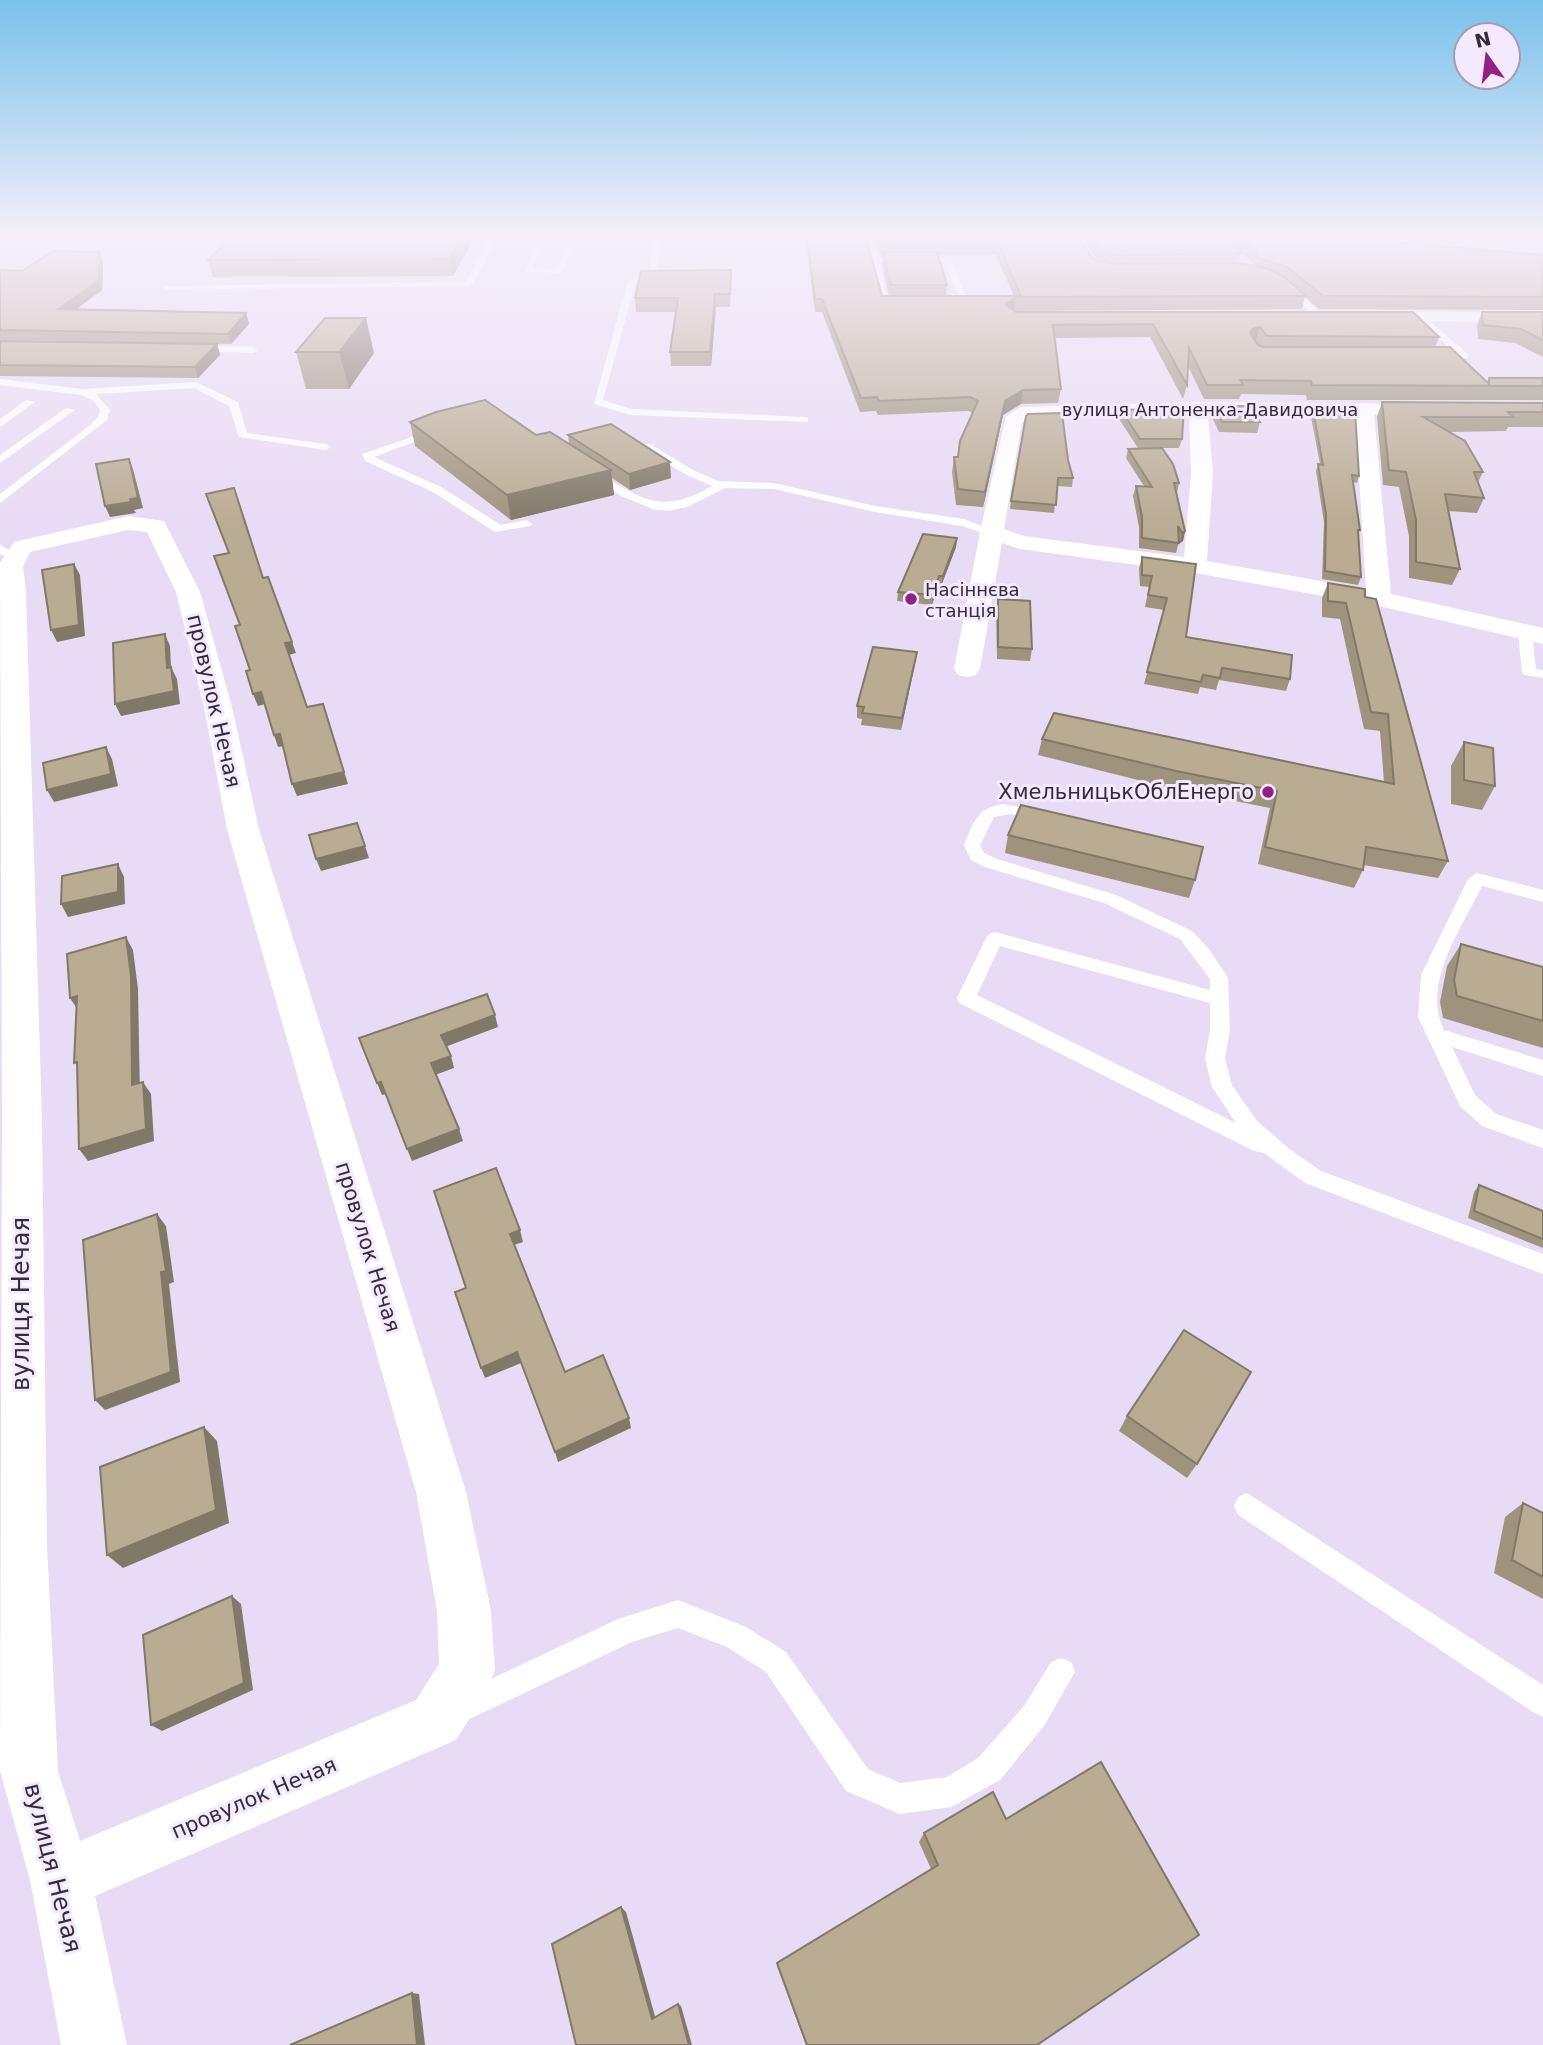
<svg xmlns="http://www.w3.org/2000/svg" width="1543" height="2045" font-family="'DejaVu Sans',sans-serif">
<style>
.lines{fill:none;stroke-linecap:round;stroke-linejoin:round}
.service{fill:#fff;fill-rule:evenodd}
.minor{fill:#fff;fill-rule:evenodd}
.wall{fill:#a0937e;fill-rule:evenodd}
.shaded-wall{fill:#827867}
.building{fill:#baab93;stroke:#827867;stroke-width:2}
.poi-dot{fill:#912182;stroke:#f4e9fe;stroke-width:2.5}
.labels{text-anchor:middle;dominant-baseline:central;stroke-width:6;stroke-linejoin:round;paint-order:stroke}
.far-street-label{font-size:18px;fill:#322d37;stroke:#f4e9fe}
.far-poi-label{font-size:18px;fill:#322d37;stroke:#f4e9fe;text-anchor:start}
.street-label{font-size:21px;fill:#322d37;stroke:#f4e9fe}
.poi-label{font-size:21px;fill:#322d37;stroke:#f4e9fe;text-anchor:end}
.near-street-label{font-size:24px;fill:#322d37;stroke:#f4e9fe}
</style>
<rect width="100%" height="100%" fill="#e8dbf5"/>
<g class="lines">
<!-- service -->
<g class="service">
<path d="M 489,237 L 497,237 L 473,284 L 469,286 L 167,290 L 163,288 L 167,286 L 466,282 Z"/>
<path d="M 571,237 L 579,237 L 562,273 L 525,272 L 536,241 L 543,243 L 533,268 L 556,269 Z"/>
<path d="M 653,237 L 661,237 L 658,270 L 635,284 L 603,400 L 631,409 L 804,417 L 808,418 L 808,422 L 630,415 L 594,404 L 627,283 L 650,269 Z"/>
<path d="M 865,237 L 873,237 L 878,258 L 951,258 L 969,304 L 965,307 L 945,304 L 960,301 L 945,262 L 879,262 L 888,301 L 906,304 L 902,307 L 881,306 Z"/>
<path d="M 1441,237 L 1438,240 L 1401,238 L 1402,237 Z"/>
<path d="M 1467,237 L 1476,237 L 1460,249 L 1421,247 L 1458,245 Z"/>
<path d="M 1284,282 L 1290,282 L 1321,314 L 1321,318 L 1315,318 L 1284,286 Z"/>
<path d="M 1415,314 L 1421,314 L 1468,354 L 1468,358 L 1431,358 L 1429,356 L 1434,353 L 1456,353 L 1415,318 Z"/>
<path d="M 193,346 L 253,347 L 258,350 L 253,353 L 190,351 L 188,349 Z"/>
<path d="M 0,379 L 83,389 L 196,382 L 238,402 L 247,433 L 326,444 L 331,447 L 326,450 L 239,437 L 229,406 L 194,388 L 96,394 L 110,410 L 107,420 L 0,503 L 0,494 L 89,426 L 98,417 L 100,410 L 93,400 L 81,395 L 0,385 Z"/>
<path d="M 26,400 L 35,402 L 0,427 L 0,419 Z"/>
<path d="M 66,408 L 75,410 L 0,463 L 0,455 Z"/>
<path d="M 432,430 L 441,432 L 374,457 L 441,487 L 501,525 L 526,520 L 532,524 L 530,526 L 495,532 L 433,492 L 365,461 L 362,454 Z"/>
<path d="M 642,444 L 650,444 L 693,470 L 718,481 L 774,483 L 875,506 L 964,519 L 997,532 L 991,536 L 962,526 L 875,512 L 774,489 L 725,488 L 687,507 L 668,511 L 653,509 L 621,496 L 586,472 L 595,470 C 640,499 661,516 712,486 L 685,474 L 642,448 Z"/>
<path d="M 0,545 L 19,555 L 13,559 L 0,554 Z"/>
<path d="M 1525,629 L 1532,633 L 1536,669 L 1543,670 L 1543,678 L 1524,675 L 1522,672 L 1518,633 Z"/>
<path d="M 1002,804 L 1048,812 L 1050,816 L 1042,821 L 1011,814 L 994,817 L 980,845 L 984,853 L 997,859 L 1116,895 L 1192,931 L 1209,949 L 1228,978 L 1230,1029 L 1225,1059 L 1232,1085 L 1257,1121 L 1288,1148 L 1321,1171 L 1543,1254 L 1543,1274 L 1305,1183 L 1264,1153 L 1254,1151 L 959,1003 L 957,998 L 986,938 L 989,934 L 995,932 L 1210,990 L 1210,979 L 1180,939 L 1104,903 L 985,867 L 971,860 L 964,845 C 973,823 977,808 1002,804 ZM 1000,946 L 1210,1003 L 1210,1029 L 1205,1059 L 1212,1087 L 1236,1123 L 977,995 Z"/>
<path d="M 1477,873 L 1543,890 L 1543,902 L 1482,886 C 1462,928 1421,983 1444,1030 L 1543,1060 L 1543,1076 L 1452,1047 L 1475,1095 L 1496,1114 L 1543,1130 L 1543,1148 L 1482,1126 L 1460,1106 L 1418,1017 L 1421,975 L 1468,879 Z"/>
<path d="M 1247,1493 L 1543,1685 L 1543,1717 L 1533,1712 L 1238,1515 L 1234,1506 L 1238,1497 Z"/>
<path d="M 678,1600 L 746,1627 L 786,1652 L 868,1769 L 900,1783 L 947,1777 L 978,1758 L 1024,1706 L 1051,1662 L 1061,1658 L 1071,1662 L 1075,1672 L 1044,1726 L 1000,1780 L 951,1807 L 900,1814 L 846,1791 L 766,1672 L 727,1647 L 678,1628 L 632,1642 L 459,1724 L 449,1719 L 444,1709 L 449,1699 L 618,1619 Z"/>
</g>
<!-- minor -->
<g class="minor">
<path d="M 1369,311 L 1543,313 L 1543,323 L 1363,320 L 1361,316 L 1363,312 Z"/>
<path d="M 1198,402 L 1437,404 L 1440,408 L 1430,414 L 1374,414 L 1391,594 L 1543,628 L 1543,644 L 1379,606 L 1195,573 L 1020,549 L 1002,543 L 980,669 L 976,675 L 967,677 L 958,675 L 954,669 L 980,532 L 1006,416 L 1021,407 ZM 1189,414 L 1191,473 L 1184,557 L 1024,536 L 1004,529 L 1022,422 L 1026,419 ZM 1208,414 L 1355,414 L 1366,589 L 1207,561 L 1213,473 Z"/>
<path d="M 128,516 L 164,521 L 200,592 L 232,707 L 259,829 L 466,1492 L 491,1611 L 495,1670 L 487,1690 L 456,1740 L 95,1896 L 127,2045 L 61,2045 L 30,1880 L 0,1771 L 2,1121 L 0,563 L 14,542 ZM 128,530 L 147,532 L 176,592 L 204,707 L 227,829 L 416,1492 L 437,1611 L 439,1664 L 416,1700 L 80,1841 L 58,1771 L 47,1544 L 42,1121 L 26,591 L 23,567 L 30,552 Z"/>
</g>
</g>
<!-- wall -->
<g class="wall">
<path d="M 475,237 L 453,276 L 213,277 L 208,260 Z"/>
<path d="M 805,237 L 866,237 L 882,296 L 889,296 L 882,265 L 883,255 L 880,255 L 875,237 L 1078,237 L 1093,259 L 1097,260 L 1081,237 L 1392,237 L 1391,239 L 1394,242 L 1543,255 L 1543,310 L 1319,309 L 1305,297 L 1302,309 L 1014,311 L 1016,312 L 1439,337 L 1435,347 L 1487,382 L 1489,378 L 1543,378 L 1543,400 L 1307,400 L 1306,395 L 1241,394 L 1239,399 L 1204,399 L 1188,366 L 1187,385 L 1183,399 L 1150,337 L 1055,338 L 1061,389 L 1058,403 L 1021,404 L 1003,415 L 983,507 L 956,505 L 952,472 L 954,457 L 958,457 L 972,413 L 969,411 L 878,415 L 876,411 L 860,412 L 822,312 L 815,312 ZM 1234,245 L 1253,263 L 1253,266 L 1239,263 L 1241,253 ZM 938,255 L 996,255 L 1014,296 L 946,296 L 947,285 Z"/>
<path d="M 103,261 L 102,290 L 75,310 L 246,313 L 249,324 L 231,344 L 0,340 L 0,270 L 22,271 Z"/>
<path d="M 731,284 L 730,307 L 716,307 L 711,366 L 671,366 L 670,352 L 676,312 L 636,312 L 635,298 Z"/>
<path d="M 1482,312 L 1543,312 L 1543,357 L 1515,343 L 1478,339 L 1477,326 Z"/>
<path d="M 0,341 L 217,344 L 220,355 L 198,378 L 0,376 Z"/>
<path d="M 296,352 L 374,353 L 349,389 L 306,389 Z"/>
<path d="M 1382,402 L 1543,403 L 1543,427 L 1508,427 L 1506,431 L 1449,432 L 1483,472 L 1478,482 L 1484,498 L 1477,513 L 1448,511 L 1460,569 L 1452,585 L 1409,578 L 1409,536 L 1399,487 L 1383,485 L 1377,417 Z"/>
<path d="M 1215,406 L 1260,422 L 1257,433 L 1219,432 L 1212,417 Z"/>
<path d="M 1121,410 L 1182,439 L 1179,448 L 1138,448 L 1119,419 Z"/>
<path d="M 1313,410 L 1359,476 L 1357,483 L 1353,482 L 1360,530 L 1358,535 L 1361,577 L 1358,585 L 1322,579 L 1324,522 L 1316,471 L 1318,464 L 1320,464 L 1311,417 Z"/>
<path d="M 410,422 L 536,435 L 569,443 L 568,435 L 671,478 L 630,490 L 612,478 L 614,495 L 511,520 L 415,446 Z"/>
<path d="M 1128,449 L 1179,483 L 1177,493 L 1185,531 L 1183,541 L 1180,543 L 1179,542 L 1176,553 L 1139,548 L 1139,527 L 1133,496 L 1136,486 L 1144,486 L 1126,458 Z"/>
<path d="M 1068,460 L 1073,478 L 1072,487 L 1057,486 L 1054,513 L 1010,509 L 1011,501 Z"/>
<path d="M 957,538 L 956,547 L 941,586 L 938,585 L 932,605 L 897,601 L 898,592 Z"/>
<path d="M 1142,557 L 1196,564 L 1186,637 L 1290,679 L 1286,691 L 1219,680 L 1216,690 L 1200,687 L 1198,694 L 1144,684 L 1164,610 L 1145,607 L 1149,587 L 1140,586 L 1139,568 Z"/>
<path d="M 1328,583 L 1365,597 L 1448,861 L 1438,878 L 1363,865 L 1363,870 L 1354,888 L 1258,864 L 1270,808 L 1170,788 L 1038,755 L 1042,739 L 1384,782 L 1380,731 L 1364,729 L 1340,619 L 1322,617 L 1322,598 Z"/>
<path d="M 998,599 L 1032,649 L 1030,661 L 997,659 L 996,610 Z"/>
<path d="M 917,652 L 915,663 L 901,730 L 861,725 L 862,719 L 857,718 L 857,706 Z"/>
<path d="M 1464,742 L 1495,786 L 1482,810 L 1451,804 L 1451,766 Z"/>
<path d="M 1008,835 L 1195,880 L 1189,898 L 1005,853 Z"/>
<path d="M 1461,944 L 1543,967 L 1543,1048 L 1443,1018 L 1440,1002 L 1447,966 Z"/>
<path d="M 1479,1185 L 1543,1211 L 1543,1248 L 1468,1218 L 1474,1192 Z"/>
<path d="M 1127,1416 L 1197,1464 L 1187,1478 L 1119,1431 Z"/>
<path d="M 1523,1503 L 1543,1513 L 1543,1599 L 1494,1573 L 1505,1517 Z"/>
<path d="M 924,1833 L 1037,2045 L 806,2045 L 777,1966 L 777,1963 L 931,1869 L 919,1842 Z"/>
</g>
<!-- shaded-wall -->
<g class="shaded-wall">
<path d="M 463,237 L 475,237 L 453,276 L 450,259 Z"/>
<path d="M 99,252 L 103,261 L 102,290 L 62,320 L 58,309 Z"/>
<path d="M 715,294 L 716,307 L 711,366 L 710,352 Z"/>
<path d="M 1016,297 L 1014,310 L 1005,304 Z"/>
<path d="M 246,313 L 249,324 L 231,344 L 228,334 Z"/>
<path d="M 366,318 L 374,353 L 349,389 L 339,352 Z"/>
<path d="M 1260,327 L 1256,340 L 1248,342 L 1252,329 Z"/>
<path d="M 217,344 L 220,355 L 198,378 L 195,367 Z"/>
<path d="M 1023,390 L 1021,404 L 1003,415 L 983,507 L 985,492 L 1005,401 Z"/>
<path d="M 129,459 L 133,469 L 143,508 L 134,510 L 136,513 L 110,517 L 105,506 L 130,499 Z"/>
<path d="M 670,462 L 671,478 L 630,490 L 629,474 Z"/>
<path d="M 611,470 L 614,495 L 511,520 L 507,495 Z"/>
<path d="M 1185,531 L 1183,541 L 1180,543 L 1182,533 Z"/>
<path d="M 957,538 L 956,547 L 941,586 L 943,576 Z"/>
<path d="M 74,564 L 80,575 L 85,636 L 57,642 L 51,630 Z"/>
<path d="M 939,576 L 938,585 L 932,605 L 933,595 Z"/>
<path d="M 165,634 L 170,646 L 171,667 L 177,679 L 180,704 L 121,716 L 115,704 L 167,668 Z"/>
<path d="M 292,642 L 296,653 L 289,655 L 285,643 Z"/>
<path d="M 917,652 L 915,663 L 901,730 L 902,718 Z"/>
<path d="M 261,692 L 265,704 L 258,706 L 253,694 Z"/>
<path d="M 323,704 L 348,784 L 297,796 L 292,784 Z"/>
<path d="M 280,734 L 284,746 L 278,747 L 274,735 Z"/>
<path d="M 106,747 L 112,759 L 118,786 L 54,802 L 47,790 Z"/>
<path d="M 365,846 L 369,858 L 321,871 L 316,859 Z"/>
<path d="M 118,864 L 124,877 L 125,904 L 68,917 L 61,904 Z"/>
<path d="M 126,937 L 133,950 L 138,989 L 140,1097 L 132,1085 Z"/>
<path d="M 77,996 L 78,1010 L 70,998 Z"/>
<path d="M 495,1015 L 498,1027 L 445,1047 L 441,1035 Z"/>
<path d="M 451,1056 L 454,1068 L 435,1075 L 431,1063 Z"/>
<path d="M 143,1082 L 151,1094 L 154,1141 L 88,1161 L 79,1149 Z"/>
<path d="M 381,1082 L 386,1094 L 382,1095 L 377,1083 Z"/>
<path d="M 459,1129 L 463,1141 L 412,1161 L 407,1149 Z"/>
<path d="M 157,1214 L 166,1226 L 174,1282 L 169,1284 L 180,1382 L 105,1410 L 95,1400 Z"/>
<path d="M 520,1230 L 523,1242 L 514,1245 L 510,1234 Z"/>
<path d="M 517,1352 L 521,1363 L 485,1378 L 481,1368 Z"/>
<path d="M 629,1418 L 631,1428 L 558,1462 L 555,1452 Z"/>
<path d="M 204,1427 L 217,1441 L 229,1523 L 123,1568 L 107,1555 Z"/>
<path d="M 232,1596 L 241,1604 L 253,1690 L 162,1731 L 151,1725 Z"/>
<path d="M 621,1907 L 626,1912 L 656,2020 L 652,2019 Z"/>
<path d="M 412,1993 L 419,1994 L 425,2045 L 417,2045 Z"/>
<path d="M 678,2004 L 681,2006 L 692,2045 L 689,2045 Z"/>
</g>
<!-- building -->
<g class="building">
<path d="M 232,237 L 463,237 L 450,259 L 208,260 Z"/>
<path d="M 807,237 L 866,237 L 882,296 L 1021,296 L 998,243 L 881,243 L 879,237 L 1078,237 L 1093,259 L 1114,264 L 1238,263 L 1266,268 L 1283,276 L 1306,296 L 1016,297 L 1005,304 L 1016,312 L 1413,312 L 1439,337 L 1267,336 L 1260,327 L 1252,329 L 1250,333 L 1258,345 L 1263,347 L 1450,347 L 1489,384 L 1489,378 L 1543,378 L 1543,386 L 1312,385 L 1311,381 L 1240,380 L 1243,385 L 1207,385 L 1189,348 L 1187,385 L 1153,324 L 1053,325 L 1061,389 L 1023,390 L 1005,401 L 985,492 L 958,489 L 954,457 L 958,457 L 960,441 L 978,401 L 970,397 L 879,401 L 877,397 L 861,398 L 822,299 L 815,299 Z"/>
<path d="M 1092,237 L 1227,237 L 1241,253 L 1115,255 L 1101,251 Z"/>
<path d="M 1241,237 L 1377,237 L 1394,240 L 1394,242 L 1543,255 L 1543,297 L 1323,296 L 1287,267 L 1257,257 L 1256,251 Z"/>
<path d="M 53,251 L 99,252 L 99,280 L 58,309 L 246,313 L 228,334 L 0,330 L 0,270 L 22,271 Z"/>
<path d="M 883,252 L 937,252 L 947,285 L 891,285 Z"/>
<path d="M 731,270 L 730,294 L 715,294 L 710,352 L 670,352 L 678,298 L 635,298 L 641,271 Z"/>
<path d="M 1482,312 L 1543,312 L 1543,340 L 1521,329 L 1483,325 Z"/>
<path d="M 325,318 L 366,318 L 339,352 L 296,352 Z"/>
<path d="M 0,341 L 217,344 L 195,367 L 0,365 Z"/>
<path d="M 485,400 L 536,435 L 550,432 L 611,470 L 507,495 L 410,422 L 436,412 Z"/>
<path d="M 1382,402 L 1543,403 L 1543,412 L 1508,412 L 1513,417 L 1423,417 L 1465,441 L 1483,472 L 1474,472 L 1484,498 L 1445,494 L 1460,569 L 1416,562 L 1416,520 L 1406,472 L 1389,470 Z"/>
<path d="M 1215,406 L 1251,406 L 1260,422 L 1222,422 Z"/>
<path d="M 1184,408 L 1182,439 L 1140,439 L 1121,410 Z"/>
<path d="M 1313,410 L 1355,410 L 1359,476 L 1352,475 L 1360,530 L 1358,530 L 1361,577 L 1325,571 L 1326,514 L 1318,464 L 1323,465 Z"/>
<path d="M 1062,413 L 1068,460 L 1073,478 L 1058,478 L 1056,505 L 1011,501 L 1026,416 L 1028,414 Z"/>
<path d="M 611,424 L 670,462 L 629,474 L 568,435 Z"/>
<path d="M 1162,448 L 1173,464 L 1179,483 L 1174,483 L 1185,531 L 1182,533 L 1178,526 L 1179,543 L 1142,538 L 1142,517 L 1136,486 L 1152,487 L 1128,449 Z"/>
<path d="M 129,459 L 138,498 L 130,499 L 131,502 L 105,506 L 96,464 Z"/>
<path d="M 234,488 L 263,578 L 268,577 L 292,642 L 285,643 L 307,707 L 323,704 L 344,772 L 292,784 L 280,734 L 274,735 L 261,692 L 253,694 L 246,671 L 250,670 L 235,626 L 240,625 L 214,556 L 229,553 L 206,494 Z"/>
<path d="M 923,534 L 957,538 L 943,576 L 939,576 L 933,595 L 898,592 Z"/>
<path d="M 1142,557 L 1196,564 L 1186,637 L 1292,655 L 1290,679 L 1222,668 L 1220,678 L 1203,675 L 1201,682 L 1147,672 L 1167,598 L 1148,595 L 1152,576 L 1142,575 Z"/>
<path d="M 74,564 L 79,625 L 51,630 L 42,570 Z"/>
<path d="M 1328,583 L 1365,589 L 1365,597 L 1376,599 L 1448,861 L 1366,847 L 1363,870 L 1265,847 L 1277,791 L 1176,771 L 1042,739 L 1054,713 L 1394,784 L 1388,714 L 1371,712 L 1346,603 L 1328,601 Z"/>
<path d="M 998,599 L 1030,601 L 1032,649 L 998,647 Z"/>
<path d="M 165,634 L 167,668 L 171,667 L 174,691 L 115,704 L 113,643 Z"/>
<path d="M 873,647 L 917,652 L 902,718 L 862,713 L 864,707 L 857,706 Z"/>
<path d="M 1464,742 L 1493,748 L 1495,786 L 1464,780 Z"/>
<path d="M 106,747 L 111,774 L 47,790 L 43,763 Z"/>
<path d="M 1021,805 L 1203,847 L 1195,880 L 1008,835 Z"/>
<path d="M 357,823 L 365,846 L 316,859 L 309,835 Z"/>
<path d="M 118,864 L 118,892 L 61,904 L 62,876 Z"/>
<path d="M 126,937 L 131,976 L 132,1085 L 143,1082 L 146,1129 L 79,1149 L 77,1062 L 74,1063 L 77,996 L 70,998 L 67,954 Z"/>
<path d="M 1461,944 L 1543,967 L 1543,1021 L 1457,996 L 1454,980 Z"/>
<path d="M 487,994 L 495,1015 L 441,1035 L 451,1056 L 431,1063 L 459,1129 L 407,1149 L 381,1082 L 377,1083 L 359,1038 Z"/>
<path d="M 496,1168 L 520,1230 L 510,1234 L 565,1372 L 603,1355 L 629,1418 L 555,1452 L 517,1352 L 481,1368 L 455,1292 L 466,1288 L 434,1191 Z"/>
<path d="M 1479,1185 L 1543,1211 L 1543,1239 L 1474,1211 Z"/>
<path d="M 157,1214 L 166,1271 L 161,1272 L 171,1372 L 95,1400 L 83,1240 Z"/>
<path d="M 1184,1330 L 1251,1372 L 1197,1464 L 1127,1416 Z"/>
<path d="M 204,1427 L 216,1510 L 107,1555 L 100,1467 Z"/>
<path d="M 1523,1503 L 1543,1513 L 1543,1577 L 1512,1560 Z"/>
<path d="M 232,1596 L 244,1683 L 151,1725 L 143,1635 Z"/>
<path d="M 1101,1762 L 1199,1935 L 1037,2045 L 807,2045 L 777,1963 L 938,1865 L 924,1833 L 993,1792 L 1006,1819 Z"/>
<path d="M 621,1907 L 652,2019 L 678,2004 L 689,2045 L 576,2045 L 552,1944 Z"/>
<path d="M 412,1993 L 417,2045 L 290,2045 Z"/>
</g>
<!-- sky -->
<linearGradient id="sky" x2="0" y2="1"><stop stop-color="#79c1eb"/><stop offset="0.45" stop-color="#f5effa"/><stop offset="1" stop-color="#f5effa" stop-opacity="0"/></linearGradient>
<rect width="1543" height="524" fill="url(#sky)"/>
<!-- markers -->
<g class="poi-dot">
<circle cx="911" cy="599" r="7"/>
<circle cx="1268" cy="792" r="7"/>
</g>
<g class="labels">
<!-- far-street labels -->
<g class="far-street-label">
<text x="1210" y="409">вулиця Антоненка-Давидовича</text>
</g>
<!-- far-poi labels -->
<g class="far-poi-label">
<text x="925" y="589">Насіннєва<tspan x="925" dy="21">станція</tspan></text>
</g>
<!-- street labels -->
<g class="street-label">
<text transform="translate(214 701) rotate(77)">провулок Нечая</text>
<text transform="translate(368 1247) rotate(73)">провулок Нечая</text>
<text transform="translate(254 1798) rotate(-23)">провулок Нечая</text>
</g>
<!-- poi labels -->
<g class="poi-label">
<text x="1254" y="792">ХмельницькОблЕнерго</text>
</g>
<!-- near-street labels -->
<g class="near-street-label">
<text transform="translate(21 1304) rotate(-90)">вулиця Нечая</text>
<text transform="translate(53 1868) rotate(76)">вулиця Нечая</text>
</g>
</g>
<!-- north arrow -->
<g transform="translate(1487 56) rotate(346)"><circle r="33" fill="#f4e9fe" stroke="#a69eae" stroke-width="2"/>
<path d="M0-5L12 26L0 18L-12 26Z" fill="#912182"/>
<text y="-10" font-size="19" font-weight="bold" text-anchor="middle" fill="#322d37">N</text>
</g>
</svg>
